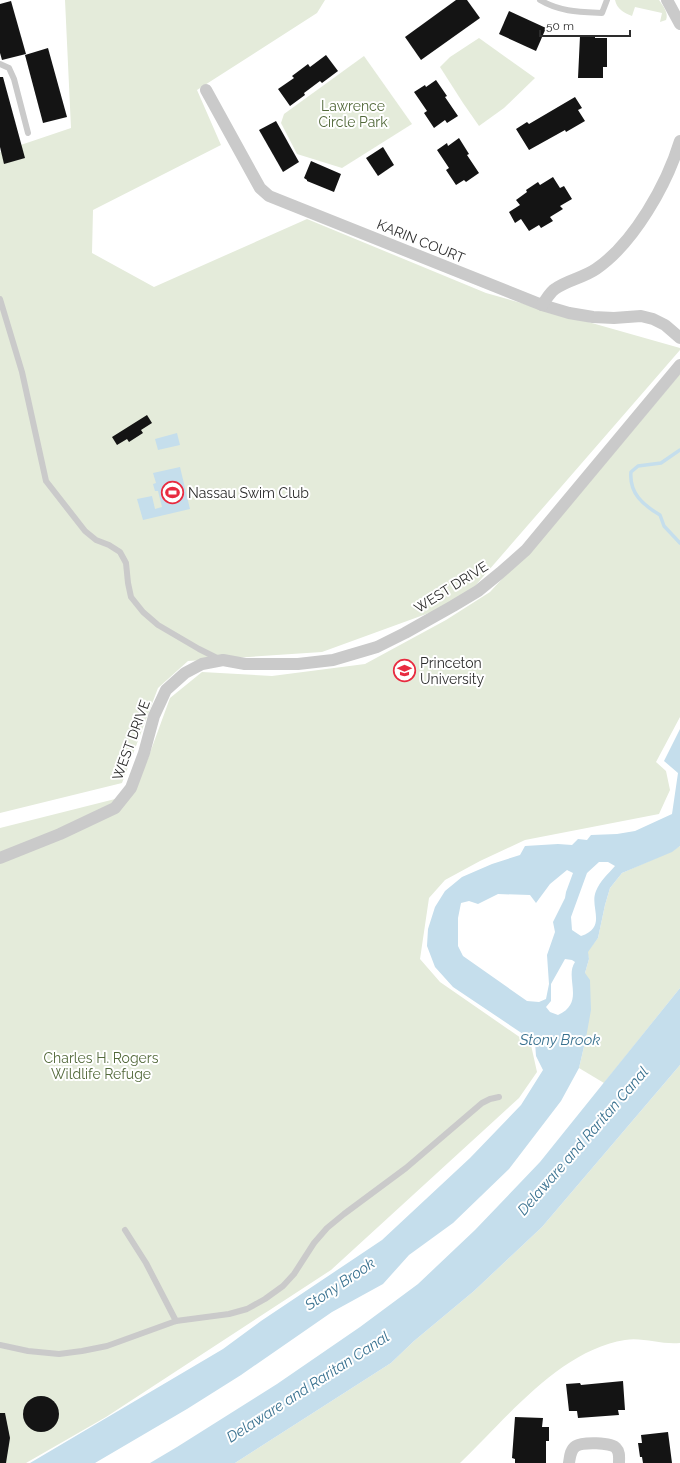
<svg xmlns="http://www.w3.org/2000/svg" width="680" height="1463" font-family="Raleway,sans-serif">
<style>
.green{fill:#e4ebda}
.water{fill:#c5deec;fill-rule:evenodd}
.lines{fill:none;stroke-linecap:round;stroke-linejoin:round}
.stream{stroke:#c5deec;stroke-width:3.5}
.building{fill:#141414}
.lane{stroke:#cacaca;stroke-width:6}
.street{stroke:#cacaca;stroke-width:12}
.labels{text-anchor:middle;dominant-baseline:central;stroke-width:4;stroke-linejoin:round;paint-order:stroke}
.park-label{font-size:14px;fill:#52693a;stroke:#fff}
.street-label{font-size:14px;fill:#2d2d2d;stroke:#fff}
.poi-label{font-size:14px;fill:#2d2d2d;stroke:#fff;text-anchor:start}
.water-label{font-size:15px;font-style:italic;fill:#3a7290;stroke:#fff}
</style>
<rect width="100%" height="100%" fill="#fff"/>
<!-- green -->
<g class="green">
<path d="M 65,0 L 325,0 L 317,13 L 197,90 L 221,145 L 93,210 L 92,253 L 154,287 L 307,219 L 486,293 L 680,348 L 680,350 L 462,601 L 322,652 L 188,661 L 158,688 L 122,783 L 0,813 L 0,152 L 71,128 Z"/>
<path d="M 615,0 L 659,0 C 663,6 669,13 666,20 L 660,22 L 662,13 L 635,7 L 632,16 C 624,13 617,9 615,0 Z"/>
<path d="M 479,38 L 535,78 L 504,108 L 479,126 L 463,103 L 440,67 L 450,57 Z"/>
<path d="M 364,56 L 412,124 L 342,168 L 297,154 L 281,123 L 284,114 Z"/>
<path d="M 680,374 L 680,717 L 656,762 L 666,771 L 670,790 L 659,814 L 525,840 L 480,861 L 445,880 L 429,898 L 420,959 L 440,982 L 531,1045 L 537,1072 L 519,1098 L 331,1270 L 106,1417 L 26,1463 L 0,1463 L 0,828 L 127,796 L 147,761 L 170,698 L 202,672 L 272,676 L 365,664 L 446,620 L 490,592 L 577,497 Z"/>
<path d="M 680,846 L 680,988 L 604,1083 L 579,1068 L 586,1038 L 585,973 L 589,959 L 587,952 L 598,938 L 605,905 L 610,888 L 622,873 L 672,851 Z"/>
<path d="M 680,1065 L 680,1343 C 662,1345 643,1337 625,1340 C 560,1350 506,1419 460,1463 L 235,1463 L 391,1363 L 414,1341 L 474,1291 L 542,1227 Z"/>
</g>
<!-- water -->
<g class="water">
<path d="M 177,433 L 180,445 L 158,450 L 155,439 Z"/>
<path d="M 180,467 L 190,509 L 143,520 L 137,499 L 152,496 L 155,509 L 162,507 L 158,491 L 155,491 L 153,484 L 156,483 L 153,473 Z"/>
<path d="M 680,729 L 680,846 L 672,852 L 622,873 L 610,888 L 605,905 L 598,938 L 588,952 L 589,959 L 585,973 L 590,980 L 591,1010 L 586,1038 L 579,1068 L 561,1101 L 509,1169 L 453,1223 L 409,1255 L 383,1284 L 332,1312 L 241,1375 L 187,1409 L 95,1463 L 30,1463 L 223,1349 L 261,1321 L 382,1240 L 470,1158 L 521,1105 L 543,1070 L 536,1056 L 535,1042 L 453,987 L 435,967 L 427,946 L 428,929 L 435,907 L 445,891 L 462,877 L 492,864 L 520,855 L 525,846 L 558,844 L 572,845 L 578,839 L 587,840 L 591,835 L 617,834 L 635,831 L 672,814 L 678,773 L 664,761 ZM 599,862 L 608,862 L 615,866 C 608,874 600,881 596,891 C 589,907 608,927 581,936 L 572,930 L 571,917 L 587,873 ZM 567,870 L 573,873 L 566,892 L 565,898 L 553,922 L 555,932 L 547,955 L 549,984 L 546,999 L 539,1002 L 527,1001 L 463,956 L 458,946 L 458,918 L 461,903 L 469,901 L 478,904 L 498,894 L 530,895 L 536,903 L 550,884 ZM 565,959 L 572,960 L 575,962 C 564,978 586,1002 558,1015 L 550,1012 L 546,1007 L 551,1001 L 551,984 Z"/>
<path d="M 680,988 L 680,1065 L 542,1227 L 474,1291 L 414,1341 L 391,1363 L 235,1463 L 150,1463 L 177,1447 L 277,1384 L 360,1327 L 418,1284 L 475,1230 L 540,1162 Z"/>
</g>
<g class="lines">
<!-- stream -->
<path class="stream" d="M 680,450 L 661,463 L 638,466 L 631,472 C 629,493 643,505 660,515 L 664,526 L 680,543"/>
</g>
<!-- building -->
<g class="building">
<path d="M 456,0 L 467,0 L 480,18 L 421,60 L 405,37 Z"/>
<path d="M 11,1 L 26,54 L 2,60 L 0,53 L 0,4 Z"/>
<path d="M 509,11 L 546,28 L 536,51 L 499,34 Z"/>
<path d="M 580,36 L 595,36 L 595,38 L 607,38 L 607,67 L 603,67 L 603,78 L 578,78 Z"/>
<path d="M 48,48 L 67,117 L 43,123 L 25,55 Z"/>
<path d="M 326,55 L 338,71 L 322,83 L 320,81 L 304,93 L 305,95 L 290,106 L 278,89 L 294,78 L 292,76 L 308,64 L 310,67 Z"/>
<path d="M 0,77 L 3,77 L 25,158 L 4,164 L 0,147 Z"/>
<path d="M 436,80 L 447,96 L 445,97 L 458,116 L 447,123 L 445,120 L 434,128 L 424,113 L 427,111 L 414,92 L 425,85 L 426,87 Z"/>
<path d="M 575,97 L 582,108 L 578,110 L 585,121 L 566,132 L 565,130 L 529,150 L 516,129 L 527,122 L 529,124 Z"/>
<path d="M 276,121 L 299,162 L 283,172 L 259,130 Z"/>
<path d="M 459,138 L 469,154 L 467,155 L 479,173 L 466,182 L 464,180 L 456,185 L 446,170 L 449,168 L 437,150 L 447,143 L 448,146 Z"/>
<path d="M 383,147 L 394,165 L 378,176 L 366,158 Z"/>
<path d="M 311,161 L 341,174 L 334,192 L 307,181 L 307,180 L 304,178 Z"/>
<path d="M 553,177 L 560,188 L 564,186 L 572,199 L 560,206 L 563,209 L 550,217 L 553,221 L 541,228 L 539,225 L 529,231 L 521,219 L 515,223 L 509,212 L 520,205 L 516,200 L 527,192 L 526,190 L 538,182 L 540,185 Z"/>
<path d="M 147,415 L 152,423 L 141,430 L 143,433 L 129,442 L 127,439 L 117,445 L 112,437 Z"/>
<path d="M 623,1381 L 625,1410 L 618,1410 L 619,1415 L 578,1418 L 577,1411 L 569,1411 L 566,1384 L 580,1383 L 581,1385 Z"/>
<circle cx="41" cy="1414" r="18"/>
<path d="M 0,1413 L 5,1413 L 10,1438 L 6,1463 L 0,1463 Z"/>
<path d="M 515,1417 L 543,1418 L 542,1427 L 549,1427 L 549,1441 L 546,1441 L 546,1463 L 515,1463 L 515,1459 L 512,1458 Z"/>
<path d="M 668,1432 L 672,1463 L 643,1463 L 642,1457 L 640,1457 L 638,1443 L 642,1443 L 641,1435 Z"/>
</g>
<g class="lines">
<!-- lane -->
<g class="lane">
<path d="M 540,0 C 560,12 580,12 602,13 L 607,0"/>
<path d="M 0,64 L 9,68 L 14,79 L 28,133"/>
<path d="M 0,299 L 22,372 L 46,481 L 85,531 L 96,540 L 109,545 L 120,552 L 126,563 L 128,583 L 131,597 L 143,612 L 158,625 L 199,649 L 219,659"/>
<path d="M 125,1230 L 146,1263 L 176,1321"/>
<path d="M 0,1345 L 28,1351 L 59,1354 L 82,1351 L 107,1346 L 176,1321 L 229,1314 L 247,1309 L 265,1299 L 283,1286 L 294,1274 L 314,1243 L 327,1228 L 344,1214 L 406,1168 L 482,1103 L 490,1099 L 499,1097"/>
</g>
<!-- street -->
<g class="street">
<path d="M 667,0 L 680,24"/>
<path d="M 206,90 L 260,188 L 269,196 L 542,305 L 569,313 L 593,317 L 614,318 L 641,316 L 653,319 L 665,325 L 680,338"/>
<path d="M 542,305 C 546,300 550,292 555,289 C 567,280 583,278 596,269 C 634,243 667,184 680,141"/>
<path d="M 0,858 L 60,834 L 115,808 L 131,788 L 144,753 L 154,716 L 166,690 L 185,673 L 202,664 L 223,660 L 245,664 L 298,664 L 333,660 L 377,647 L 405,633 L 453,606 L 478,591 L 500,573 L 526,550 L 680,365"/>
<path d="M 569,1463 C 570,1457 570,1450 576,1446 C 582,1442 611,1442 616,1448 C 620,1452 619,1458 619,1463"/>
</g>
</g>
<!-- icons -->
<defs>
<symbol id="stadium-ring" viewBox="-11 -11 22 22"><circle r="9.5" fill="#fff" stroke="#e82b40" stroke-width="1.5"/><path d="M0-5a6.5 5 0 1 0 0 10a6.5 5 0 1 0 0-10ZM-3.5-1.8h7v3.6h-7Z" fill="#e82b40"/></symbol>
<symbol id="university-ring" viewBox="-11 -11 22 22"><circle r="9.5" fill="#fff" stroke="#e82b40" stroke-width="1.5"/><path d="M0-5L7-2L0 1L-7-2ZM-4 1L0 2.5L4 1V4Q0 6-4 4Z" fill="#e82b40"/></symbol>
</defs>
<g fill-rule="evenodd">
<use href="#stadium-ring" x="160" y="480" width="25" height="25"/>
<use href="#university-ring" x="392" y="658" width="25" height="25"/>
</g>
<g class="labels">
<!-- park labels -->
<g class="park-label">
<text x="353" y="106">Lawrence<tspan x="353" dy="16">Circle Park</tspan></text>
<text x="101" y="1058">Charles H. Rogers<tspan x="101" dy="16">Wildlife Refuge</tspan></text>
</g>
<!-- street labels -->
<g class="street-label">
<text transform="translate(421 241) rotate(22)">KARIN COURT</text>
<text transform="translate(451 587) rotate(-32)">WEST DRIVE</text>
<text transform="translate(131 740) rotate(-70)">WEST DRIVE</text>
</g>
<!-- poi labels -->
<g class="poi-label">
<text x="188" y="493">Nassau Swim Club</text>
<text x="420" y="663">Princeton<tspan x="420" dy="16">University</tspan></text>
</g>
<!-- water labels -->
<g class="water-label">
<text x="560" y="1040">Stony Brook</text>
<text transform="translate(583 1141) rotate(-49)">Delaware and Raritan Canal</text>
<text transform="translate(340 1284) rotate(-34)">Stony Brook</text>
<text transform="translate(308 1387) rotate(-33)">Delaware and Raritan Canal</text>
</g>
</g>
<!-- scale -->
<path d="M540 30v6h90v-6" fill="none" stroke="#2d2d2d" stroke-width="2"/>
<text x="546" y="30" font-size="12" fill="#2d2d2d" stroke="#ffffff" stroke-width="3" paint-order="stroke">50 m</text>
</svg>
